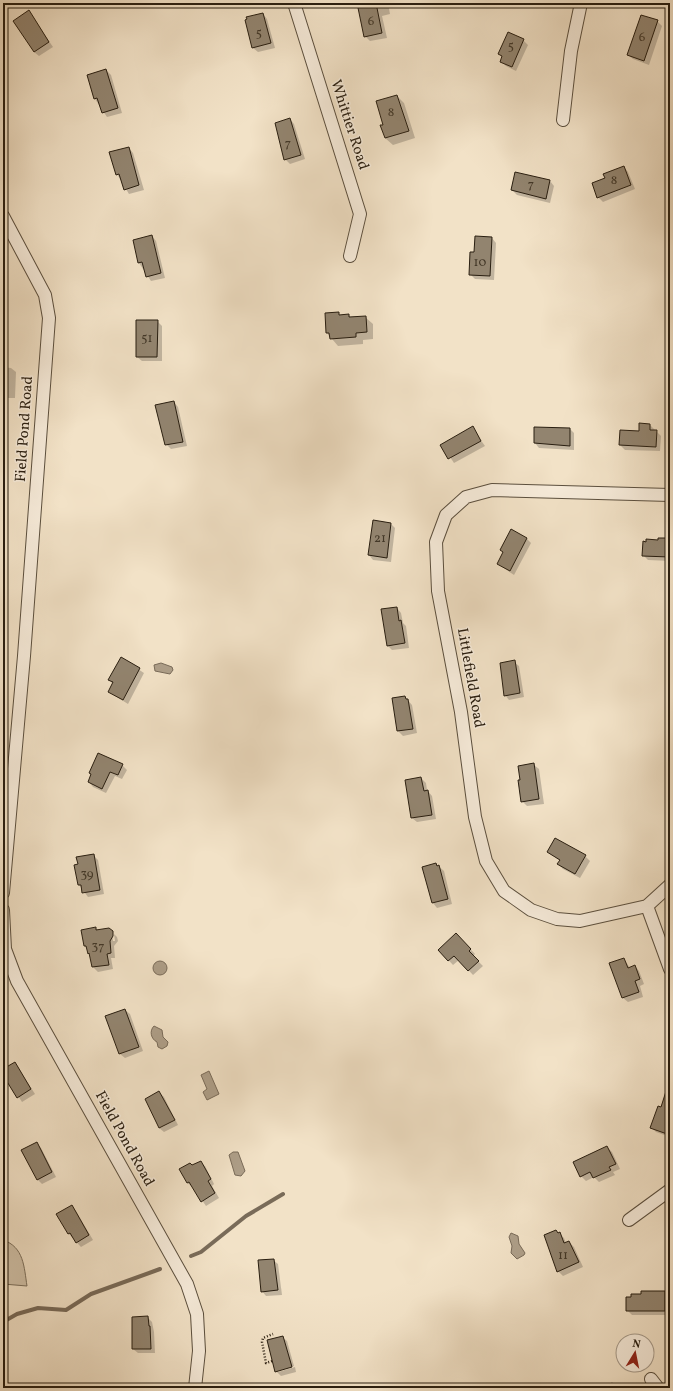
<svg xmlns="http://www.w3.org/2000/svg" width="673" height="1391" font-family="Vollkorn,serif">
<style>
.green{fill:#d0c1a8;stroke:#7c705c}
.water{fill:#ae9f89;stroke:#796b59}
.shadow{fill:#0003}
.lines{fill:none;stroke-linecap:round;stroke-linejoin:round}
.stream{stroke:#796b59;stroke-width:4}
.building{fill:#92846f;stroke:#291e10}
.minor-casing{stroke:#5b4f3e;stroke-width:14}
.path{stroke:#291e10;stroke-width:2.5;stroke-dasharray:1 2;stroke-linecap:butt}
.minor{stroke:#f7ecdb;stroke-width:12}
.labels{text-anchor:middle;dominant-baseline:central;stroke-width:3;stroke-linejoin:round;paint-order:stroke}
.number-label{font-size:13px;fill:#433828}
.street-label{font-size:15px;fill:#291e10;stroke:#f7ecdb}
</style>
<rect width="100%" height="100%" fill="#f2e2c7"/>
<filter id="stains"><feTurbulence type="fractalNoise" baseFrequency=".005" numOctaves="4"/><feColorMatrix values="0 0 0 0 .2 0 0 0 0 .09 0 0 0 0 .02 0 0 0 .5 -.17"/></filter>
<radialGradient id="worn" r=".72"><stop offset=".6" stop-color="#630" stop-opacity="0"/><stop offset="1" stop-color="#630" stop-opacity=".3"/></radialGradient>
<!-- green -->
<path class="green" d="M 3,1240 C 24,1247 24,1267 27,1286 L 3,1284 Z"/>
<!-- water -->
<g class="water">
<path d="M 161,663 L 172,667 L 173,670 L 170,674 L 155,671 L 154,665 Z"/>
<circle cx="160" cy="968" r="7"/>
<path d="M 154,1026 L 162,1030 L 163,1037 L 168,1042 L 167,1046 L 162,1049 L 158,1047 L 157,1042 C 151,1039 149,1031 154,1026 Z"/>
<path d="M 209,1071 L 219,1094 L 207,1100 L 203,1092 L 207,1089 L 201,1075 Z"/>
<path d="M 233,1152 L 238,1152 L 245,1171 L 241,1176 L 235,1175 L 229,1155 Z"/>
<path d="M 511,1233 L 518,1236 L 519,1244 L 525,1253 L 524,1255 L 517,1259 L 511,1253 L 512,1246 L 509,1237 Z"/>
</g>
<!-- shadow -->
<g class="shadow">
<path d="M 361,3 L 388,3 L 390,14 L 382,16 L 387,38 L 370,41 L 365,36 Z"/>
<path d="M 29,12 L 53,47 L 39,56 L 34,52 Z"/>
<path d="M 263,14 L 267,19 L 275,48 L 258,52 L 253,48 Z"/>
<path d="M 657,21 L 662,26 L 649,65 L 633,59 L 628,55 Z"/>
<path d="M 523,40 L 528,45 L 516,71 L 506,66 L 501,61 L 503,57 L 499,54 Z"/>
<path d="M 106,70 L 111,75 L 122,113 L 107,117 L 95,99 Z"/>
<path d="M 397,96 L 404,103 L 415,138 L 393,145 L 385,138 L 382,126 L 384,125 Z"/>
<path d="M 290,119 L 294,124 L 305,159 L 290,164 L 285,159 L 278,137 Z"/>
<path d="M 129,148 L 133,153 L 144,190 L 129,194 L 117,174 Z"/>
<path d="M 624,167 L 628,172 L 635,189 L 603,202 L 598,197 Z"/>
<path d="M 550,181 L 554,186 L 550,203 L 517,195 L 512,190 Z"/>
<path d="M 152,236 L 156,241 L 165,278 L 151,281 L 139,263 Z"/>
<path d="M 492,238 L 496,243 L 494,280 L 475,279 L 470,274 L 475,253 Z"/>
<path d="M 338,313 L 340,316 L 349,315 L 351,318 L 365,317 L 373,324 L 373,339 L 363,340 L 363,344 L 338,346 L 327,333 Z"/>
<path d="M 157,321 L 162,326 L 162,361 L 142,361 L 137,357 Z"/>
<path d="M 3,367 L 11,368 L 16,372 L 15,398 L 6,398 L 6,406 L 3,406 Z"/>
<path d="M 174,402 L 178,407 L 187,446 L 171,449 L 166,444 Z"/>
<path d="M 650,425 L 661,436 L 660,451 L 625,450 L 620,445 Z"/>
<path d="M 472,428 L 485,446 L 454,463 L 442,445 Z"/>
<path d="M 570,429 L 574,433 L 574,450 L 539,448 L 535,443 Z"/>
<path d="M 391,524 L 395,528 L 391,562 L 373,560 L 369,555 Z"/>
<path d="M 526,538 L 531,543 L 514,575 L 498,564 Z"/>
<path d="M 670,539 L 670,561 L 648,560 L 643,555 L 659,541 Z"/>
<path d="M 397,608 L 401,613 L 403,623 L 406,626 L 409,648 L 392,650 L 388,646 Z"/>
<path d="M 121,658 L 144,673 L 128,704 L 109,692 L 113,684 L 109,680 Z"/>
<path d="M 514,662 L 519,666 L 524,697 L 509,700 L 505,695 Z"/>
<path d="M 405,697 L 412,705 L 417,733 L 403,736 L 398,731 L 393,698 Z"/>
<path d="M 122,765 L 127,770 L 122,779 L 115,776 L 106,793 L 93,787 L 89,782 Z"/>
<path d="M 534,765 L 539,769 L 544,804 L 527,806 L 522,801 Z"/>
<path d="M 421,778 L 426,783 L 427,790 L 432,796 L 436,819 L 417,822 L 412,818 Z"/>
<path d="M 548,852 L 585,856 L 590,861 L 580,878 L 563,869 L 558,864 L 560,861 Z"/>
<path d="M 93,855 L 98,860 L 104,894 L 88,897 L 79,885 Z"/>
<path d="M 436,864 L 444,871 L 452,904 L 437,908 L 433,903 L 423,868 Z"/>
<path d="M 95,928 L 98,930 L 112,933 L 113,941 L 115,941 L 114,934 L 117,937 L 118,941 L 114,946 L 115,958 L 111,958 L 113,969 L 98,972 L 93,967 L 91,956 L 85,946 Z"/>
<path d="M 456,934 L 475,954 L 473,956 L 483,966 L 473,975 L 459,960 L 453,965 L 439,950 Z"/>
<path d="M 624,959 L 630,968 L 635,966 L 639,971 L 644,984 L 640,986 L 643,997 L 628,1002 L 623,998 L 611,964 Z"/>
<path d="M 125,1010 L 130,1014 L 143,1051 L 125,1058 L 120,1054 L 107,1016 Z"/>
<path d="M 15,1063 L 35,1094 L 22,1102 L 3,1073 L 3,1070 Z"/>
<path d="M 159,1092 L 164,1097 L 178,1125 L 164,1132 L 159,1128 Z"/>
<path d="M 670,1096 L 670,1137 L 656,1132 L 651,1127 Z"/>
<path d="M 36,1143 L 41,1148 L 56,1177 L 42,1184 L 38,1180 L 22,1150 Z"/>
<path d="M 607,1147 L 612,1152 L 620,1169 L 613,1172 L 615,1175 L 599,1182 L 594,1177 L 586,1181 L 581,1176 Z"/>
<path d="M 200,1162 L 205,1166 L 214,1184 L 212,1186 L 219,1198 L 206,1206 L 193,1187 L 187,1183 L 192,1166 Z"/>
<path d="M 72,1206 L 76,1211 L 93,1240 L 81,1247 L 68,1233 Z"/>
<path d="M 556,1231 L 564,1238 L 566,1243 L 569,1242 L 574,1247 L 583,1267 L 563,1276 L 558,1271 Z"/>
<path d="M 273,1260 L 278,1264 L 282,1295 L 266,1296 L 262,1291 Z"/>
<path d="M 665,1292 L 670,1297 L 670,1315 L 632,1315 L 627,1310 L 642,1295 Z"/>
<path d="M 147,1317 L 152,1322 L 154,1332 L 155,1353 L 138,1353 L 133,1349 Z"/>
<path d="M 282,1337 L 287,1341 L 294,1366 L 278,1370 L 278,1372 L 295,1367 L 296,1372 L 281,1376 L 276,1371 Z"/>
<path d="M 612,1382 L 618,1388 L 604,1388 Z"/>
</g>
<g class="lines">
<!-- stream -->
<g class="stream">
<path d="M 191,1256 L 201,1252 L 246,1216 L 283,1194"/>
<path d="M 3,1322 L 17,1314 L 38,1308 L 66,1310 L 91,1294 L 160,1269"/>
</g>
</g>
<!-- building -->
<g class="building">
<path d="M 357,3 L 376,3 L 382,33 L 364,37 Z"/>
<path d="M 29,10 L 49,42 L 34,52 L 13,21 Z"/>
<path d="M 263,13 L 271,43 L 252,48 L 245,20 L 247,19 L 246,17 Z"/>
<path d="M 641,15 L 658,20 L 644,61 L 627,55 Z"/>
<path d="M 508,32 L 524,39 L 512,67 L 500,62 L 502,56 L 498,54 Z"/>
<path d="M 106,69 L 118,108 L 102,113 L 97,98 L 94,99 L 87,75 Z"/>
<path d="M 397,95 L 409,131 L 385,138 L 380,125 L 383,125 L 376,101 Z"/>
<path d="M 290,118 L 301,155 L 284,160 L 275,123 Z"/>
<path d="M 129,147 L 139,185 L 124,190 L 119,174 L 116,175 L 109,152 Z"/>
<path d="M 624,166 L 631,185 L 597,198 L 592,183 L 605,178 L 603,174 Z"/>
<path d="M 515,172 L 550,180 L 546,199 L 511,190 Z"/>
<path d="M 152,235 L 161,273 L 146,277 L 142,262 L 138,263 L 133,240 Z"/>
<path d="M 475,236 L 492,237 L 490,276 L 469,275 L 470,252 L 474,252 Z"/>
<path d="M 339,312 L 339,315 L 349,314 L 349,317 L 366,316 L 367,332 L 356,333 L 356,337 L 330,339 L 329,333 L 326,333 L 325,313 Z"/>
<path d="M 136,320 L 158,320 L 157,357 L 136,357 Z"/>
<path d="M 174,401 L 183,442 L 165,445 L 155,405 Z"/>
<path d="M 639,423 L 650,424 L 650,430 L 657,430 L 656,447 L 619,445 L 620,430 L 639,431 Z"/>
<path d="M 473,426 L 481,441 L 448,459 L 440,445 Z"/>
<path d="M 534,427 L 570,428 L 570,446 L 534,443 Z"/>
<path d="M 373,520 L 391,523 L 387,558 L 368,555 Z"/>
<path d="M 511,529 L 527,538 L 510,571 L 497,564 L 503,552 L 500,550 Z"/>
<path d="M 658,538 L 670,538 L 670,557 L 642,556 L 643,541 L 646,542 L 646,539 L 658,540 Z"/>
<path d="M 397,607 L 399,621 L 401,620 L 405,643 L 387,646 L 381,609 Z"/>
<path d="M 121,657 L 140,668 L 123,700 L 108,692 L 113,682 L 108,680 Z"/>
<path d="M 515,660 L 520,693 L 504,696 L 500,663 Z"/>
<path d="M 405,696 L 406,699 L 408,699 L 413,729 L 397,731 L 392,698 Z"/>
<path d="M 98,753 L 123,764 L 118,775 L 110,772 L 102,789 L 88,782 L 91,774 L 89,773 Z"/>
<path d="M 534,763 L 539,799 L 521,802 L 518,780 L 520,780 L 518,766 Z"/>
<path d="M 421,777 L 424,791 L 428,790 L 432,815 L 411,818 L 405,780 Z"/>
<path d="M 555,838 L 586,855 L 575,874 L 557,864 L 560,860 L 547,852 Z"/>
<path d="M 94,854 L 100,890 L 82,893 L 81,885 L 78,885 L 74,865 L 78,864 L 76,857 Z"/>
<path d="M 436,863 L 437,866 L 439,865 L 448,899 L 432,903 L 422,867 Z"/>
<path d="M 96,927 L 96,930 L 109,928 L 113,931 L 113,936 L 110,941 L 111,953 L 107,954 L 109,965 L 92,967 L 89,953 L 88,954 L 86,946 L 84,946 L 81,930 Z"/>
<path d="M 456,933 L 471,949 L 469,951 L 479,961 L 468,971 L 454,956 L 448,961 L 438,950 Z"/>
<path d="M 624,958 L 628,968 L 635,965 L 640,979 L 635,981 L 639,992 L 622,998 L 609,963 Z"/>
<path d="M 125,1009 L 139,1047 L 119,1054 L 105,1016 Z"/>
<path d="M 15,1062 L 31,1089 L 17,1098 L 3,1075 L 3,1069 Z"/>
<path d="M 668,1085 L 670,1085 L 670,1135 L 650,1128 L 658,1106 L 661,1107 Z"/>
<path d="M 159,1091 L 175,1120 L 159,1128 L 145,1099 Z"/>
<path d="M 37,1142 L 52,1172 L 37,1180 L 21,1150 Z"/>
<path d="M 607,1146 L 616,1164 L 609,1167 L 611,1170 L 593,1178 L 590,1172 L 580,1177 L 573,1162 Z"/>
<path d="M 201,1161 L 211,1179 L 208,1181 L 215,1193 L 201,1202 L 189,1182 L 187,1183 L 179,1169 L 190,1163 L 192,1165 Z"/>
<path d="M 72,1205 L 89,1235 L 76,1243 L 70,1233 L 68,1234 L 56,1214 Z"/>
<path d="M 556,1230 L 558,1233 L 560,1232 L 564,1243 L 569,1241 L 579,1262 L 557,1272 L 544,1235 Z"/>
<path d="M 274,1259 L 278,1290 L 261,1292 L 258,1260 Z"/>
<path d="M 641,1291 L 665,1291 L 665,1311 L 626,1311 L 626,1297 L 631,1297 L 631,1294 L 641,1294 Z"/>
<path d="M 148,1316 L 149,1326 L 150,1326 L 151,1349 L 132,1349 L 132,1317 Z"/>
<path d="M 283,1336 L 292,1367 L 275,1372 L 267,1340 Z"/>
</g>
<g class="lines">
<defs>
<g id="minor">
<path d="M 294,3 L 360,214 L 350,256"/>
<path d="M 563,120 L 571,51 L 581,3"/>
<path d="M 3,216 L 45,295 L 49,318 L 24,656 L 3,893"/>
<path d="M 670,495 L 492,490 L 466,497 L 446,515 L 436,542 L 438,591 L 461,712 L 475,817 L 486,861 L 504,891 L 531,910 L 557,919 L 580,921 L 647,906 L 670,885"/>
<path d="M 647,906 L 670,969"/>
<path d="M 3,910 L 5,949 L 17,981 L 187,1284 L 197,1314 L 199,1351 L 195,1388"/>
<path d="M 629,1220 L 670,1190"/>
<path d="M 651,1379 L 658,1388"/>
</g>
</defs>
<!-- minor casing -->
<use href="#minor" class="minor-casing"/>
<!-- path -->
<path class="path" d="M 272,1361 L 266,1363 L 262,1342 L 263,1338 L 273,1334"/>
<!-- minor -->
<use href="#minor" class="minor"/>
</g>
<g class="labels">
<!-- number labels -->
<g class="number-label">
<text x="371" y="22">6</text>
<text x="259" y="34">5</text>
<text x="642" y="38">6</text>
<text x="511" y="47">5</text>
<text x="391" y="113">8</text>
<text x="288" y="144">7</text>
<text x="614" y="181">8</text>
<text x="531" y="185">7</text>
<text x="480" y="263">10</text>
<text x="147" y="339">51</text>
<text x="380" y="539">21</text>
<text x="87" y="875">39</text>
<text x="98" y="947">37</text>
<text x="563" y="1256">11</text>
</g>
<!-- street labels -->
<g class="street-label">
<text transform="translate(349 125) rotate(72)">Whittier Road</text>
<text transform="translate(25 429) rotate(-86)">Field Pond Road</text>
<text transform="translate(470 678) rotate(80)">Littlefield Road</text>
<text transform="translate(124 1139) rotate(61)">Field Pond Road</text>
</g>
</g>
<!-- margin -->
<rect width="673" height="1391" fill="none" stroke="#f2e2c7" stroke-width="16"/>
<rect x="4" y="4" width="665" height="1383" fill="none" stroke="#291e10" stroke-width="2"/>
<rect x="8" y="8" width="657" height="1375" fill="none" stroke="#291e10"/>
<!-- north arrow -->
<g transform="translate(635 1353) rotate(10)"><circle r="19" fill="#f7ecdb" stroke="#a59a8a"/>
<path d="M0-3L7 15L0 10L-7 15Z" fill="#8f2418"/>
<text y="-6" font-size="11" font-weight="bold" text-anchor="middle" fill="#291e10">N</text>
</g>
<rect width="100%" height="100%" filter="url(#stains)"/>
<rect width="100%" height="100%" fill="url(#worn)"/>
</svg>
